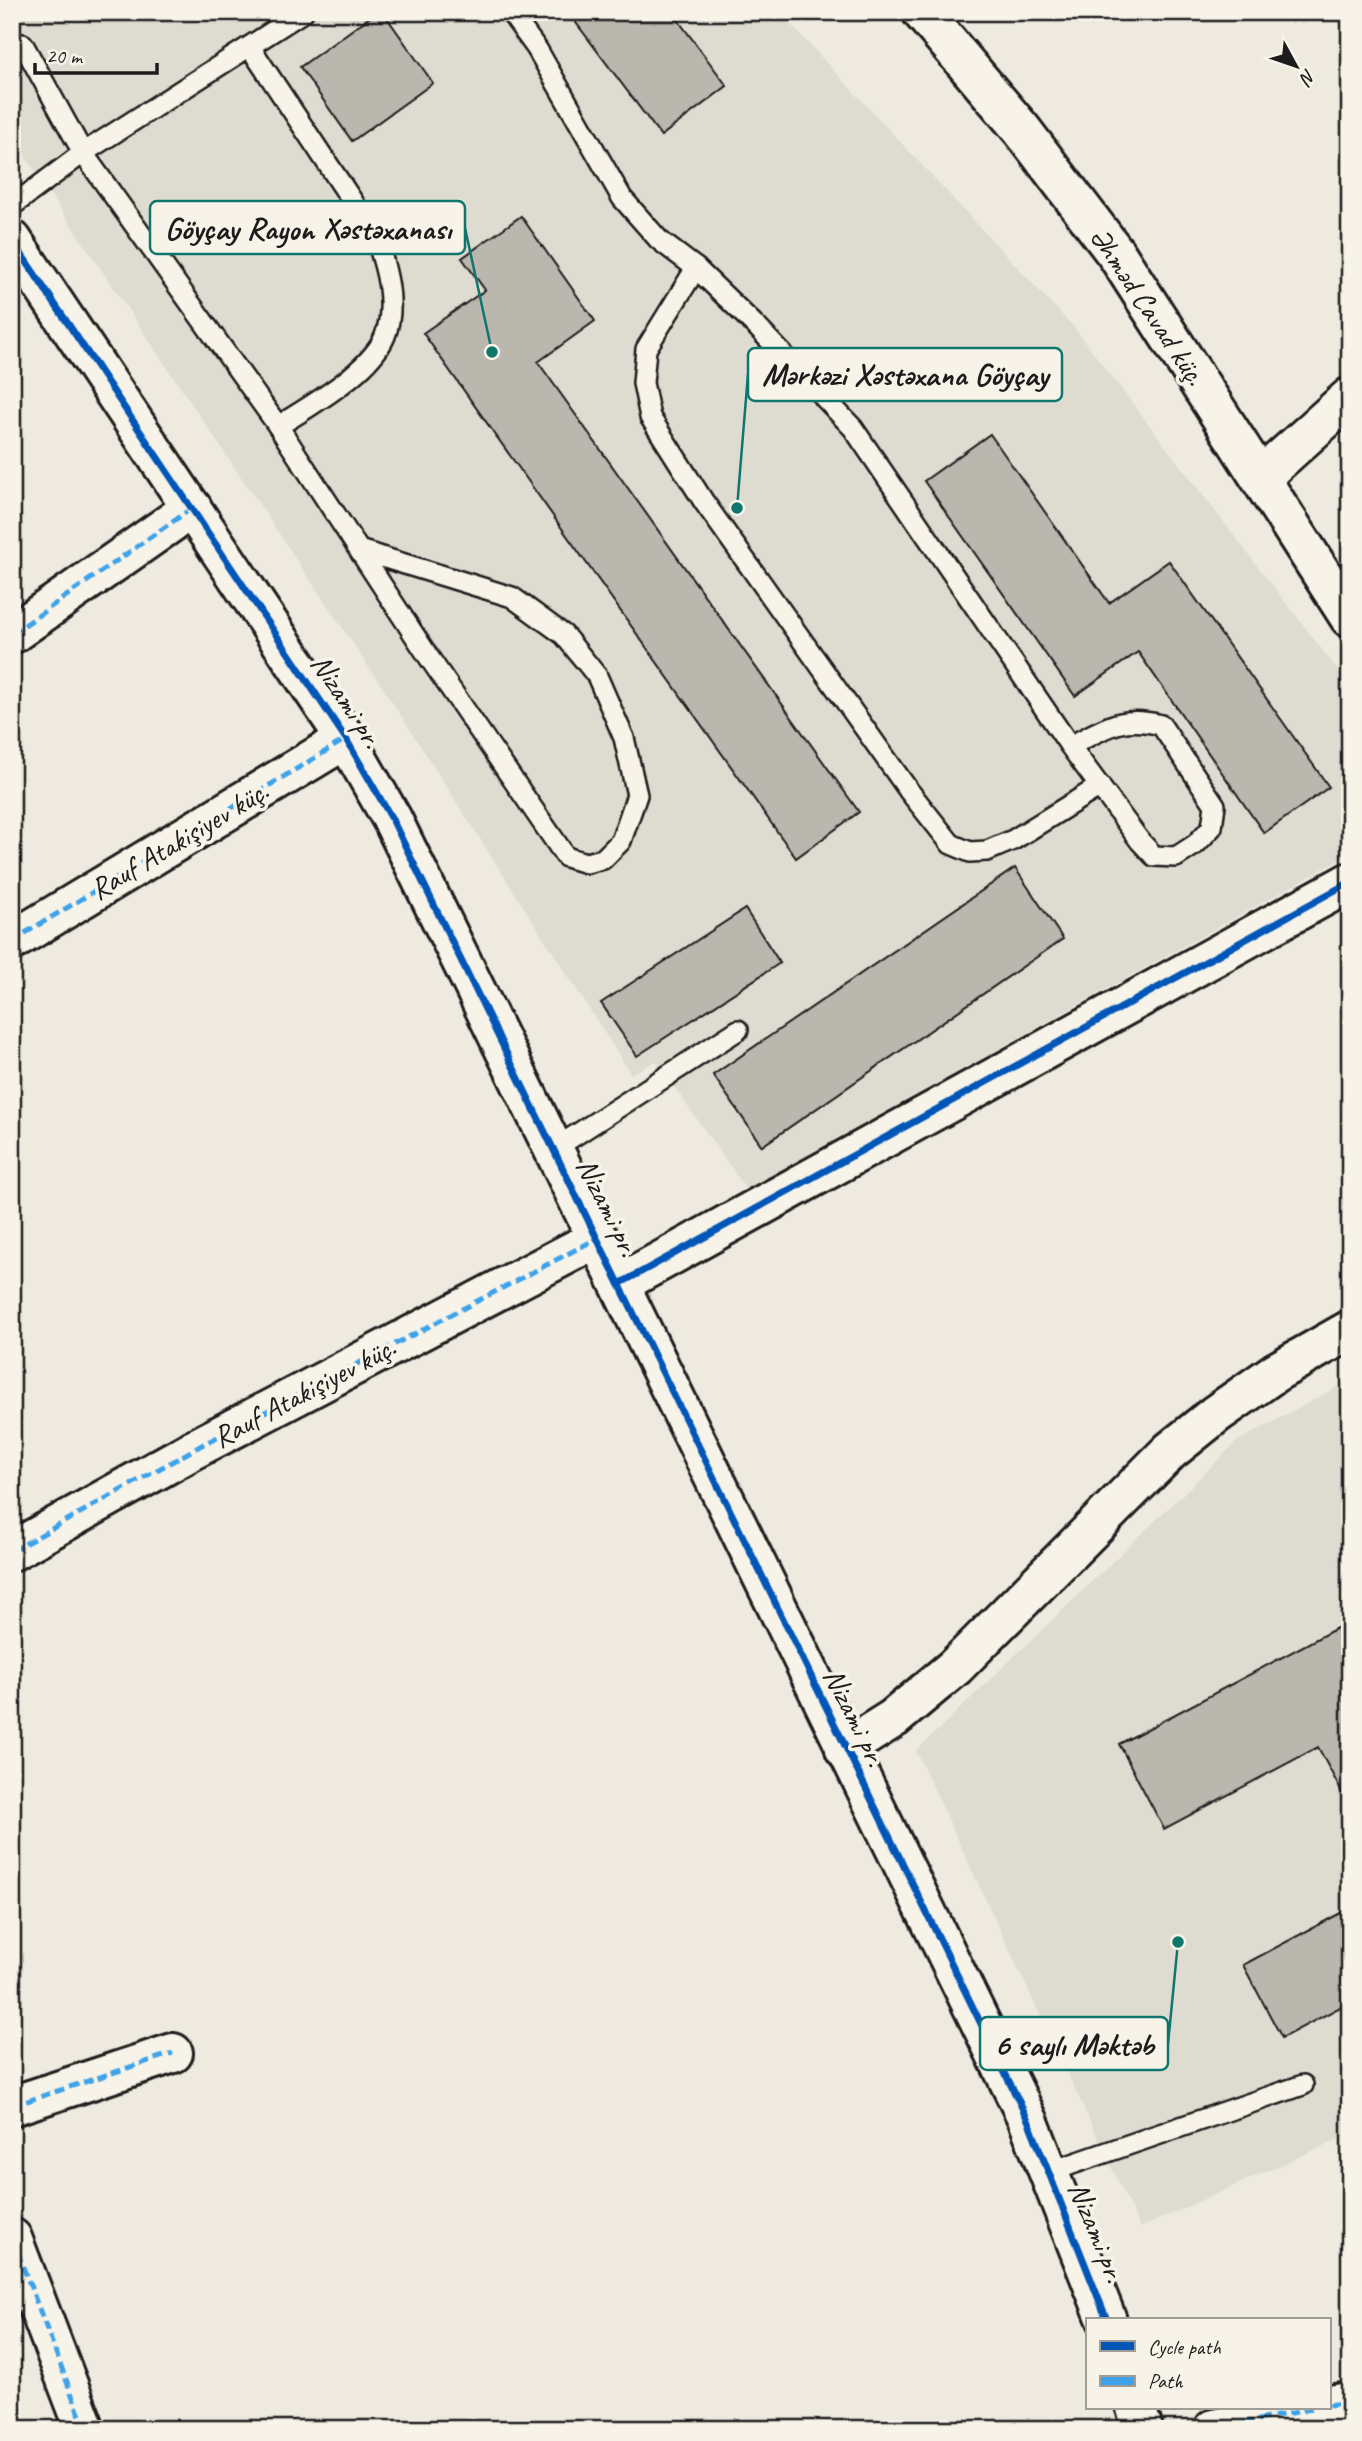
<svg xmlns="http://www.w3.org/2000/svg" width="1362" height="2441" font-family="Caveat,sans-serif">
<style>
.built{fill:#dedbd1}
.building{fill:#bab7af;stroke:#1c1c1c;stroke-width:2}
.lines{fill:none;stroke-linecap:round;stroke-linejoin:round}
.lane-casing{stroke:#1c1c1c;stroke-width:24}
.street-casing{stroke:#1c1c1c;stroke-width:44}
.secondary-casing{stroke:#1c1c1c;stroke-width:44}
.lane{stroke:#f7f3e8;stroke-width:19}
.street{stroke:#f7f3e8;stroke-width:38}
.secondary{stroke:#f7f3e8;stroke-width:38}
.quiet{stroke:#3da2ea;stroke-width:5;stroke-dasharray:10 5;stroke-linecap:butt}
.cycleway-casing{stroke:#f7f3e8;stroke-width:11}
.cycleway{stroke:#0057b8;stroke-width:7}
.labels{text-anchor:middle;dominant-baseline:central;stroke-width:7;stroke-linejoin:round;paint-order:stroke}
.street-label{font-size:30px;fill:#1c1c1c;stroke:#f7f3e8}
.leader{fill:none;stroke:#0f766e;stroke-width:2.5}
.callout-dot{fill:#0f766e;stroke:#f7f3e8;stroke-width:2.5}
.callout{fill:#f7f3e8;stroke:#0f766e;stroke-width:2.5}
.callout-label{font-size:32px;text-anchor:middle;font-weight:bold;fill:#1c1c1c}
</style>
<rect width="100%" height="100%" fill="#eeeae0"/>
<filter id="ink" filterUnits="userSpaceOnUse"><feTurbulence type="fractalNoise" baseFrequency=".0143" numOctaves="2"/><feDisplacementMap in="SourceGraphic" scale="14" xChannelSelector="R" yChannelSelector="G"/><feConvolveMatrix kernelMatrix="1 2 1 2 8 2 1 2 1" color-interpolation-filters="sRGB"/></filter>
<g filter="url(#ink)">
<!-- built -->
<g class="built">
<path d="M 12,12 L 779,12 L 1075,329 L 1350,686 L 1350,854 L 746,1189 L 656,1061 L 631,1074 L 389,697 L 12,137 Z"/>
<path d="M 1350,1380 L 1350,2134 L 1140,2228 L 916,1751 L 1238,1441 Z"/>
</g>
<!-- building -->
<g class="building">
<path d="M 377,12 L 383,12 L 433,83 L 352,141 L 300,67 Z"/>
<path d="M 568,12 L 672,12 L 727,86 L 661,136 Z"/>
<path d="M 521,216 L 595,321 L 538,362 L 859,812 L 796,858 L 423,333 L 485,290 L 462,258 Z"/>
<path d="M 990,434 L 1109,603 L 1169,561 L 1329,787 L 1264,833 L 1138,652 L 1075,696 L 924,481 Z"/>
<path d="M 1015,868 L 1063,939 L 762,1146 L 713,1075 Z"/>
<path d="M 745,909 L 780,963 L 637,1056 L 601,1003 Z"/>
<path d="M 1350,1621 L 1350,1808 L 1318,1747 L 1164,1829 L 1119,1744 Z"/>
<path d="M 1350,1908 L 1350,2002 L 1282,2038 L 1243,1965 Z"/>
</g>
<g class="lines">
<defs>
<g id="lane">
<path d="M 510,12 L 537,49 L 622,198 L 659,240 L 696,268 L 757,327 L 853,428 L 1070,746 L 1140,841 L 1154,856 L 1176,857 L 1196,844 L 1212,827 L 1215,805 L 1161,725 C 1119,715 1106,728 1070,746"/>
<path d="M 23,44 L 83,153 L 278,426 L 430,659 L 566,857 L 586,863 L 603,859 L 621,841 L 637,795 L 624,738 L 597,676 L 564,635 L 512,597 L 359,550"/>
<path d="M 250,47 L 375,235 C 386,267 397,304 385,336 C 371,371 309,407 278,426"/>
<path d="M 12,206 L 83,153 L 303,12"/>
<path d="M 696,268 L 646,349 L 643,383 L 650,417 L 704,502 L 909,791 L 951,844 L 970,852 L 987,851 L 1013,840 L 1100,786"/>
<path d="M 554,1149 L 738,1030"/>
<path d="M 1049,2172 L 1303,2085"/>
</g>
<g id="street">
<path d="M 922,12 L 1022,130 L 1117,255 L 1350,618"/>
<path d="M 1261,477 L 1350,397"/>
<path d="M 12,634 L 192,508"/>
<path d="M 12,941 L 346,739"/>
<path d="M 621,1283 L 1350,882"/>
<path d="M 12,1551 L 200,1446 L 598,1238"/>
<path d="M 845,1749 L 894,1718 L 955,1667 L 1170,1451 L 1216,1414 L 1276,1372 L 1350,1330"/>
<path d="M 12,2106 L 173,2053"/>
<path d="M 12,2238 L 85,2429"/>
<path d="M 1329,2405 L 1350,2402"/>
<path d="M 1214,2429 L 1316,2408"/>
</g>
<g id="secondary">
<path d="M 12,240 L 346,739 L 392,819 L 1028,2120 L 1107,2320"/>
<path d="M 1136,2408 L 1143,2429"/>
</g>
</defs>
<!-- lane casing -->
<use href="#lane" class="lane-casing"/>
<!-- street casing -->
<use href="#street" class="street-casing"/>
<!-- secondary casing -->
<use href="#secondary" class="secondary-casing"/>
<!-- lane -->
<use href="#lane" class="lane"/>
<!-- street -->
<use href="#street" class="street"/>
<!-- secondary -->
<use href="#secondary" class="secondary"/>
<!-- quiet -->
<g class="quiet">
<path d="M 12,634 L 192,508"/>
<path d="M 12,941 L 346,739"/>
<path d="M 12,1551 L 200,1446 L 598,1238"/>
<path d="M 12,2106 L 173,2053"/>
<path d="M 12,2238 L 85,2429"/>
<path d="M 1329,2405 L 1350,2402"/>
<path d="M 1214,2429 L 1316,2408"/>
</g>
<defs>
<g id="cycleway">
<path d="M 12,240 L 346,739 L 392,819 L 1028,2120 L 1107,2320"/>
<path d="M 621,1283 L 1350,882"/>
</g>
</defs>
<!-- cycleway casing -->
<use href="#cycleway" class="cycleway-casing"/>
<!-- cycleway -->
<use href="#cycleway" class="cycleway"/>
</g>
</g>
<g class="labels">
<!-- street labels -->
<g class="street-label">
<text transform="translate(1148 306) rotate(56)">Əhməd Cavad küç.</text>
<text transform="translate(347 701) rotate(57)">Nizami pr.</text>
<text transform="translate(179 840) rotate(-31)">Rauf Atakişiyev küç.</text>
<text transform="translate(608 1207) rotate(64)">Nizami pr.</text>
<text transform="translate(304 1392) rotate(-28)">Rauf Atakişiyev küç.</text>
<text transform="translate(855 1717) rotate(64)">Nizami pr.</text>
<text transform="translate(1097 2232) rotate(68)">Nizami pr.</text>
</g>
</g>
<!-- callouts -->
<path class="leader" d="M492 352L465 228M737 508L748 374M1178 1942L1168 2044"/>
<g class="callout-dot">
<circle cx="492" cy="352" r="7"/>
<circle cx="737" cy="508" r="7"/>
<circle cx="1178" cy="1942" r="7"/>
</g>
<g class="callout">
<rect x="150" y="201" width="315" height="53" rx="7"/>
<rect x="748" y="348" width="314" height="53" rx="7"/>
<rect x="980" y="2017" width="188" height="53" rx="7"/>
</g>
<g class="callout-label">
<text x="308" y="239">Göyçay Rayon Xəstəxanası</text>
<text x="905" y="385">Mərkəzi Xəstəxana Göyçay</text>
<text x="1074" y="2055">6 saylı Məktəb</text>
</g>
<!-- margin -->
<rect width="1362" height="2441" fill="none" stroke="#f7f3e8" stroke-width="42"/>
<rect x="21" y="21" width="1320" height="2399" fill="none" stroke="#1c1c1c" stroke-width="2.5" filter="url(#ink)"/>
<!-- legend -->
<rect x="1086" y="2318" width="245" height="91" fill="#f7f3e8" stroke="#9f9d96" stroke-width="2"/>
<rect x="1100" y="2341" width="35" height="10" fill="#0057b8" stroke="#9f9d96" stroke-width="2"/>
<text x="1148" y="2354" font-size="21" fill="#1c1c1c">Cycle path</text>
<rect x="1100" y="2376" width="35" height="10" fill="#3da2ea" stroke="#9f9d96" stroke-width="2"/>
<text x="1148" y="2388" font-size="21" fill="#1c1c1c">Path</text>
<!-- north arrow -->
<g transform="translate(1296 66) rotate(130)" stroke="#f7f3e8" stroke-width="5" paint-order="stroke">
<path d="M0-5L12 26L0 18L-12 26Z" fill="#1c1c1c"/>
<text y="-10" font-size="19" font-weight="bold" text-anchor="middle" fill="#1c1c1c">N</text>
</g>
<!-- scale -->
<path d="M35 63v10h122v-10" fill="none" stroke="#1c1c1c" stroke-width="3.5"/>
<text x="46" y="63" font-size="21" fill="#1c1c1c" stroke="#f7f3e8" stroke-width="5" paint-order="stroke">20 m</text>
</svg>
